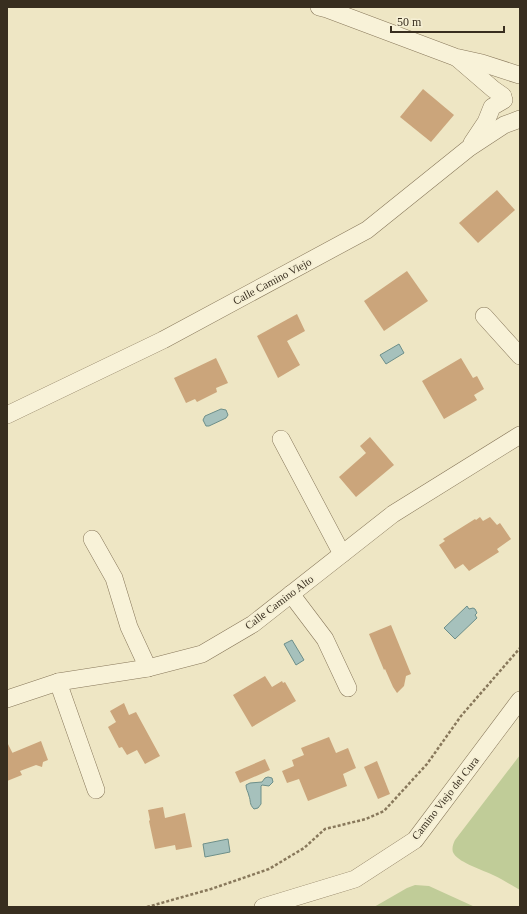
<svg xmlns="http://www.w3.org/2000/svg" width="527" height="914" font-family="Georgia,serif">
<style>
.green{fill:#c0cc98}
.water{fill:#a6c1bc;stroke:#6d8f8a}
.building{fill:#cba57b}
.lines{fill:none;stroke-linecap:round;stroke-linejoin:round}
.minor-casing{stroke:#88785b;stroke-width:18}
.path{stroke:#88785b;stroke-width:2.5;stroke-dasharray:3 2;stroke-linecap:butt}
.minor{stroke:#f8f2d8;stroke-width:17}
.labels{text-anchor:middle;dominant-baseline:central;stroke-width:4;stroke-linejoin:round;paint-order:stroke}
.street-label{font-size:11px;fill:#382e1f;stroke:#f5efd4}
</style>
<rect width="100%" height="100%" fill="#eee6c4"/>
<!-- green -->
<g class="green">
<path d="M 520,755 L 520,890 C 511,885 502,879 493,875 C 483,870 460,863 454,854 C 451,850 453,844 455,840 Z"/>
<path d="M 415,885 L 429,886 L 475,907 L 374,907 L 407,888 Z"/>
</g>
<!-- water -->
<g class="water">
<path d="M 399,344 L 404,353 L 386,364 L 380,355 Z"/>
<path d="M 221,409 L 226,410 L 228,415 L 226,418 L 209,426 L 206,426 L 203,420 L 205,416 Z"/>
<path d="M 467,606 L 469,609 L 473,608 L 475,609 L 477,613 L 475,615 L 477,618 L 455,639 L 444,628 Z"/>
<path d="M 292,640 L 304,660 L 296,665 L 284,644 Z"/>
<path d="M 268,777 L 272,778 L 273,782 L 269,786 L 262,785 L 261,786 L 261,804 L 258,808 L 254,809 C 249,804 251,801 249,796 C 248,791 246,790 246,785 L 250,783 L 262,782 L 265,778 Z"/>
<path d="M 228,839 L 230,852 L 205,857 L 203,844 Z"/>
</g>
<!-- building -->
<g class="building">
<path d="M 423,89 L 454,115 L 431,142 L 400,117 Z"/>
<path d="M 497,190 L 515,210 L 478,243 L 459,223 Z"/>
<path d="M 407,271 L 428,301 L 384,331 L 364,301 Z"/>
<path d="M 297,314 L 305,331 L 287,341 L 300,365 L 278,378 L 257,336 Z"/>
<path d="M 216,358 L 228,383 L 216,388 L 217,392 L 197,402 L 195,399 L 186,403 L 174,378 Z"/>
<path d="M 461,358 L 473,378 L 477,376 L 484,389 L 474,395 L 477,400 L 444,419 L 422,381 Z"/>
<path d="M 370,437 L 394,465 L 356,497 L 339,477 L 366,453 L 360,446 Z"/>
<path d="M 480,517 L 483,521 L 490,517 L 497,525 L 500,523 L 511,539 L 497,549 L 499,552 L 469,571 L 463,564 L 455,569 L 439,545 L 445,541 L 443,539 L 475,519 L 476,520 Z"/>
<path d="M 391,625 L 411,674 L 406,676 L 404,686 L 397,693 L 393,687 L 385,669 L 384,670 L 369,634 Z"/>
<path d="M 265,676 L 272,687 L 282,681 L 283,683 L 285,682 L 296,701 L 252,727 L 233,695 Z"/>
<path d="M 124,703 L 129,715 L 136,712 L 160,756 L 145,764 L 137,750 L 127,755 L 122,747 L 119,748 L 108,727 L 116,722 L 110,711 Z"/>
<path d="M 329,737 L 336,753 L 348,748 L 356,768 L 343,774 L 347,786 L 308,801 L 299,779 L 287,783 L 282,771 L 294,766 L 292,760 L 304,755 L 301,748 Z"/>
<path d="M 41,741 L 48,760 L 43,762 L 42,767 L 36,765 L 20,771 L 22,775 L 7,781 L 7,742 L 14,756 L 12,753 Z"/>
<path d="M 265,759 L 270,770 L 240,783 L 235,772 Z"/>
<path d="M 377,761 L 390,794 L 378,799 L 364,767 Z"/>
<path d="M 163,807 L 165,818 L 185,813 L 192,847 L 176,850 L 175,845 L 155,849 L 149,821 L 150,820 L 148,810 Z"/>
</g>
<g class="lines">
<defs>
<g id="minor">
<path d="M 319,7 L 327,9 L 455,57 L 482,63 L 519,75"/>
<path d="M 457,58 L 493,89 L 503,96"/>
<path d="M 472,143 L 486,122 L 492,107 L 504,100"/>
<path d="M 484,316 L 520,356"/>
<path d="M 7,415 L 163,340 L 367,230 L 469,148 L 504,125 L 520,119"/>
<path d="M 281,439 L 342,554"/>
<path d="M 92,539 L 114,578 L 129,627 L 148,668"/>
<path d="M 291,594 L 325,639 L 348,688"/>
<path d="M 58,682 L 96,790"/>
<path d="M 7,699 L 58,682 L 148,668 L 202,654 L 253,624 L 393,514 L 520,435"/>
<path d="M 263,907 L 355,879 L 415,840 L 520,700"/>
</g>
</defs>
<!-- minor casing -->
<use href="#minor" class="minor-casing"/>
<!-- path -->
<path class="path" d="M 147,907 L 211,889 L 269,869 L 304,848 L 325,829 L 366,819 L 384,811 L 427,764 L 461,716 L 520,648"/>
<!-- minor -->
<use href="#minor" class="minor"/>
</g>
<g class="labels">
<!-- street labels -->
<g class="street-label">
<text transform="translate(272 281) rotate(-28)">Calle Camino Viejo</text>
<text transform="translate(279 602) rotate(-37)">Calle Camino Alto</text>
<text transform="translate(445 798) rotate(-52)">Camino Viejo del Cura</text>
</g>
</g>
<!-- border -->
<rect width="527" height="914" fill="none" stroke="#382e1f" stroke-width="16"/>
<!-- scale -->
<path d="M391 26v6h113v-6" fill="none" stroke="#382e1f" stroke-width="2"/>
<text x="397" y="26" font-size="12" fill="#382e1f" stroke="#f5efd4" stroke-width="3" paint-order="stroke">50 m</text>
</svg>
